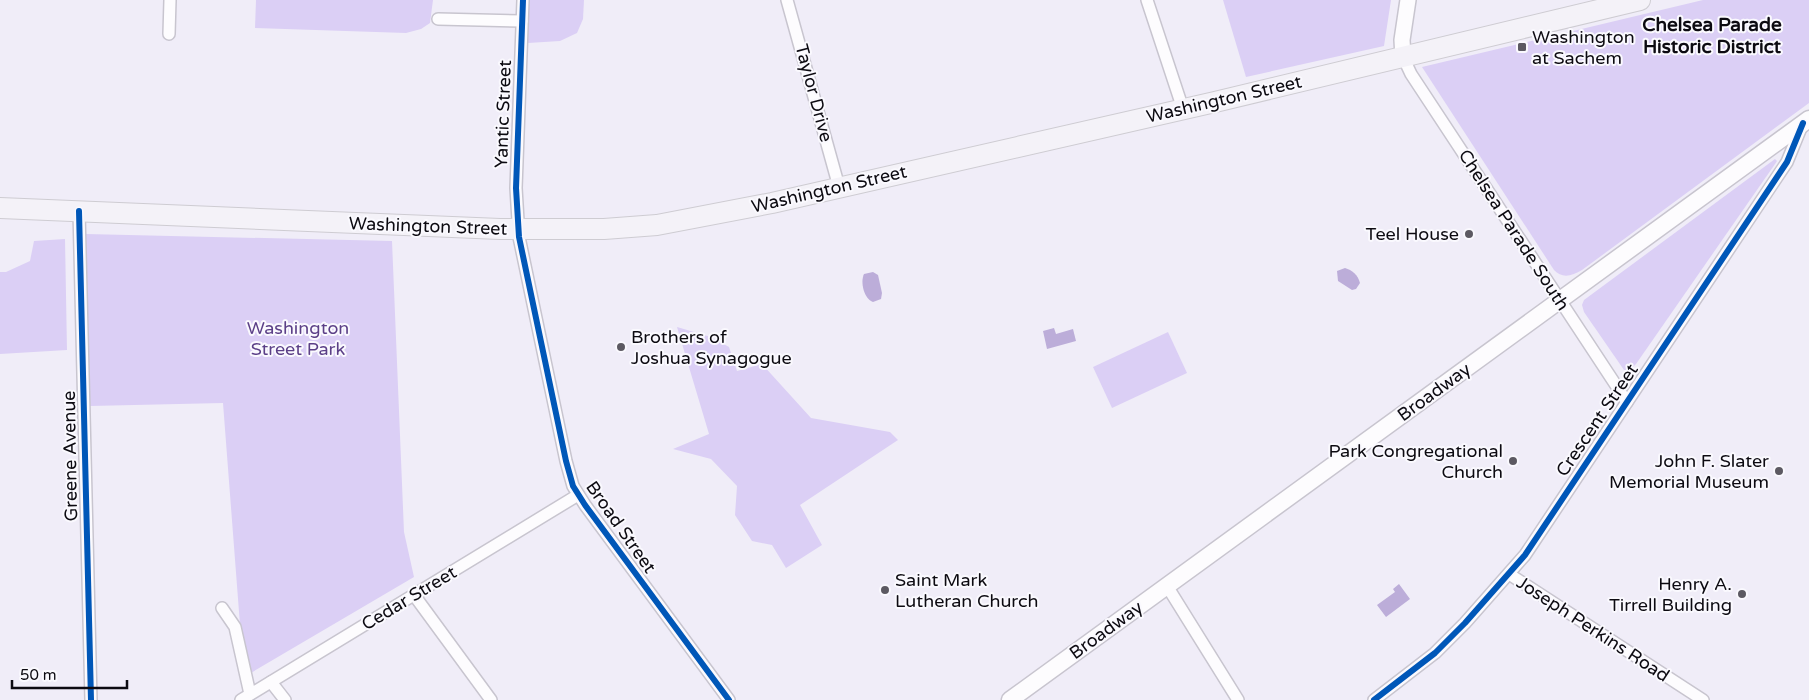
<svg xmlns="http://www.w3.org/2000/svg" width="1809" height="700" font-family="'Varela Round',sans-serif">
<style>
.green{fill:#dbcff5}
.water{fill:#bcadd9}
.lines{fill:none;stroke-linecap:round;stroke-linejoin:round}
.minor-casing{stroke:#c8c5cf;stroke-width:14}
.tertiary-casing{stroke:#c8c5cf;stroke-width:18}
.secondary-casing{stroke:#c8c5cf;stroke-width:19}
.trunk-casing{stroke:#ceccd2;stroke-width:22}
.minor{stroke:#fdfcfe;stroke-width:11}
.tertiary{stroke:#fdfcfe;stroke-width:15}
.secondary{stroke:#fdfcfe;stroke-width:16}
.trunk{stroke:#f4f2f8;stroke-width:20}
.cycleway-casing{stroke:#faf9fe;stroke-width:9}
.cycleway{stroke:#0057b8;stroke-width:6}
.poi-dot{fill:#5c5962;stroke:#faf9fe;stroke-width:2}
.labels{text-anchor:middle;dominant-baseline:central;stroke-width:4;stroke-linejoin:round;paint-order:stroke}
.poi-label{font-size:18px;fill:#0c0a11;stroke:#faf9fe;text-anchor:end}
.street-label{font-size:18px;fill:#0c0a11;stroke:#faf9fe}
.park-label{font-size:18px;fill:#5b3f87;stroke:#faf9fe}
.neighbourhood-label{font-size:19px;font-weight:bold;fill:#0c0a11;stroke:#faf9fe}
</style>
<rect width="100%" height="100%" fill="#f0edf8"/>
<!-- green -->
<g class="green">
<path d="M 256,0 L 433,0 L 430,23 L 421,29 L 406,33 L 255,28 Z"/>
<path d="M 528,0 L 584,0 L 583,19 L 577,33 L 560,41 L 528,43 Z"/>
<path d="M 1223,0 L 1391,0 L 1384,46 L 1246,77 Z"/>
<path d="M 1703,0 L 1809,0 L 1809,103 L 1582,270 C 1572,276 1562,279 1554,270 L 1422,67 Z"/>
<path d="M 1775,159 L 1777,161 L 1775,164 L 1636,364 L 1630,370 L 1624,370 L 1584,312 L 1582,305 L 1584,300 Z"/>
<path d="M 86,234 L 392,241 L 404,532 L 414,577 L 244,677 L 223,403 L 90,406 Z"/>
<path d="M 65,239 L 67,350 L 0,354 L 0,272 L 6,272 L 30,261 L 34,241 Z"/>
<path d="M 677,327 L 711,337 L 729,347 L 737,371 L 762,364 L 811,418 L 890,432 L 898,440 L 800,505 L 822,545 L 786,568 L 772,545 L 752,541 L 735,515 L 737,486 L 711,459 L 673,449 L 709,434 Z"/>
<path d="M 1168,332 L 1187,373 L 1112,408 L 1093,367 Z"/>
</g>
<!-- water -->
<g class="water">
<path d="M 1345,268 C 1352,270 1358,275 1360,283 L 1356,289 L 1352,290 L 1338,281 L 1337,271 Z"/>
<path d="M 873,272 L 878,275 L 882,293 L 881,299 L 873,302 C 864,299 860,282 864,274 Z"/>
<path d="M 1054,328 L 1056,334 L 1073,329 L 1076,341 L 1047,349 L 1043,331 Z"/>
<path d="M 1399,584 L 1410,599 L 1386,617 L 1377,605 L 1395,592 L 1393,589 Z"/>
</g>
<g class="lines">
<defs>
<g id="minor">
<path d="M 523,0 L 516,188 L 519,237 L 566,461 L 573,486 L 585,505 L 729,700"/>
<path d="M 787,0 L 839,187"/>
<path d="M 1147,0 L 1183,109"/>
<path d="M 438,19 L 522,21"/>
<path d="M 169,34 L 170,0"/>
<path d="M 1403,57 L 1411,74 L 1627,402"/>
<path d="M 79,211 L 91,700"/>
<path d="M 1509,574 L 1703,700"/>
<path d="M 1167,586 L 1238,700"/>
<path d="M 414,595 L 491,700"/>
<path d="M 222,608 L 235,627 L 250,694"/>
<path d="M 271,682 L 285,700"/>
<path d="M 241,700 L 578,495"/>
<path d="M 1374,700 L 1435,653 L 1465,623 L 1525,555 L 1787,162 L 1803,123"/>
</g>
<path id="tertiary" d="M 1403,57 L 1402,40 L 1408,0"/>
<path id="secondary" d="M 1010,700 L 1809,119"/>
<path id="trunk" d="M 0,208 L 500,229 L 604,229 L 657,225 L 772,203 L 1215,102 L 1640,0"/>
</defs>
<!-- minor casing -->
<use href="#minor" class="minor-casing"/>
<!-- tertiary casing -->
<use href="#tertiary" class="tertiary-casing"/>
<!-- secondary casing -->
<use href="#secondary" class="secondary-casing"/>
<!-- trunk casing -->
<use href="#trunk" class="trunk-casing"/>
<!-- minor -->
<use href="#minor" class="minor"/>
<!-- tertiary -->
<use href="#tertiary" class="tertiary"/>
<!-- secondary -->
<use href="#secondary" class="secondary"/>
<!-- trunk -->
<use href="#trunk" class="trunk"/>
<defs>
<g id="cycleway">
<path d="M 523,0 L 516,188 L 519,237 L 566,461 L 573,486 L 585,505 L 729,700"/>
<path d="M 79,211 L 91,700"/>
<path d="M 1374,700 L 1435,653 L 1465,623 L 1525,555 L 1787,162 L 1803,123"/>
</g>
</defs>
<!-- cycleway casing -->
<use href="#cycleway" class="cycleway-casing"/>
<!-- cycleway -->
<use href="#cycleway" class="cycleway"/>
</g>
<!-- markers -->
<g class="poi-dot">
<rect x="1517" y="42" width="10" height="10" rx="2.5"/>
<circle cx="1469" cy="234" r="5"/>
<circle cx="621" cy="347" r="5"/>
<circle cx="1513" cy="461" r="5"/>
<circle cx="1779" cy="471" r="5"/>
<circle cx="885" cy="590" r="5"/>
<circle cx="1742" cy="594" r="5"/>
</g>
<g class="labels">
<!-- poi labels -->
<g class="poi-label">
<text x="1532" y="37" text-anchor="start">Washington<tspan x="1532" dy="21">at Sachem</tspan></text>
<text x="1459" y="234">Teel House</text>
<text x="631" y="337" text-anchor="start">Brothers of<tspan x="631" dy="21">Joshua Synagogue</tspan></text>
<text x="1503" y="451">Park Congregational<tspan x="1503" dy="21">Church</tspan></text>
<text x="1769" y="461">John F. Slater<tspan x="1769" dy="21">Memorial Museum</tspan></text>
<text x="895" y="580" text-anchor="start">Saint Mark<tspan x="895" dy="21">Lutheran Church</tspan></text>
<text x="1732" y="584">Henry A.<tspan x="1732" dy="21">Tirrell Building</tspan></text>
</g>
<!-- street labels -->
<g class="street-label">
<text transform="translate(814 93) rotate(75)">Taylor Drive</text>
<text transform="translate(1224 99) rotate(-13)">Washington Street</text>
<text transform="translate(503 114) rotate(-88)">Yantic Street</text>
<text transform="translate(829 189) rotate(-13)">Washington Street</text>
<text transform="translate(428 226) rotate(2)">Washington Street</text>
<text transform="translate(1514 230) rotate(57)">Chelsea Parade South</text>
<text transform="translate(1434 392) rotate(-36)">Broadway</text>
<text transform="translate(1597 420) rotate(-56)">Crescent Street</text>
<text transform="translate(70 456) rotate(-91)">Greene Avenue</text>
<text transform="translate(621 527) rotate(55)">Broad Street</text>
<text transform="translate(409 598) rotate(-31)">Cedar Street</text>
<text transform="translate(1593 629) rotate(33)">Joseph Perkins Road</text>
<text transform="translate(1106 630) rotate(-36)">Broadway</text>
</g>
<!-- park labels -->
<g class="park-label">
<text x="298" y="328">Washington<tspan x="298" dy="21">Street Park</tspan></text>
</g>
<!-- neighbourhood labels -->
<g class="neighbourhood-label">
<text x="1712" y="25">Chelsea Parade<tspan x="1712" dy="22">Historic District</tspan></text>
</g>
</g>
<!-- scale -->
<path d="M12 680v8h115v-8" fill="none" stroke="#0c0a11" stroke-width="2.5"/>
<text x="20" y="680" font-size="15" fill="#0c0a11" stroke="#faf9fe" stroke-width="4" paint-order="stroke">50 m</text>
</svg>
